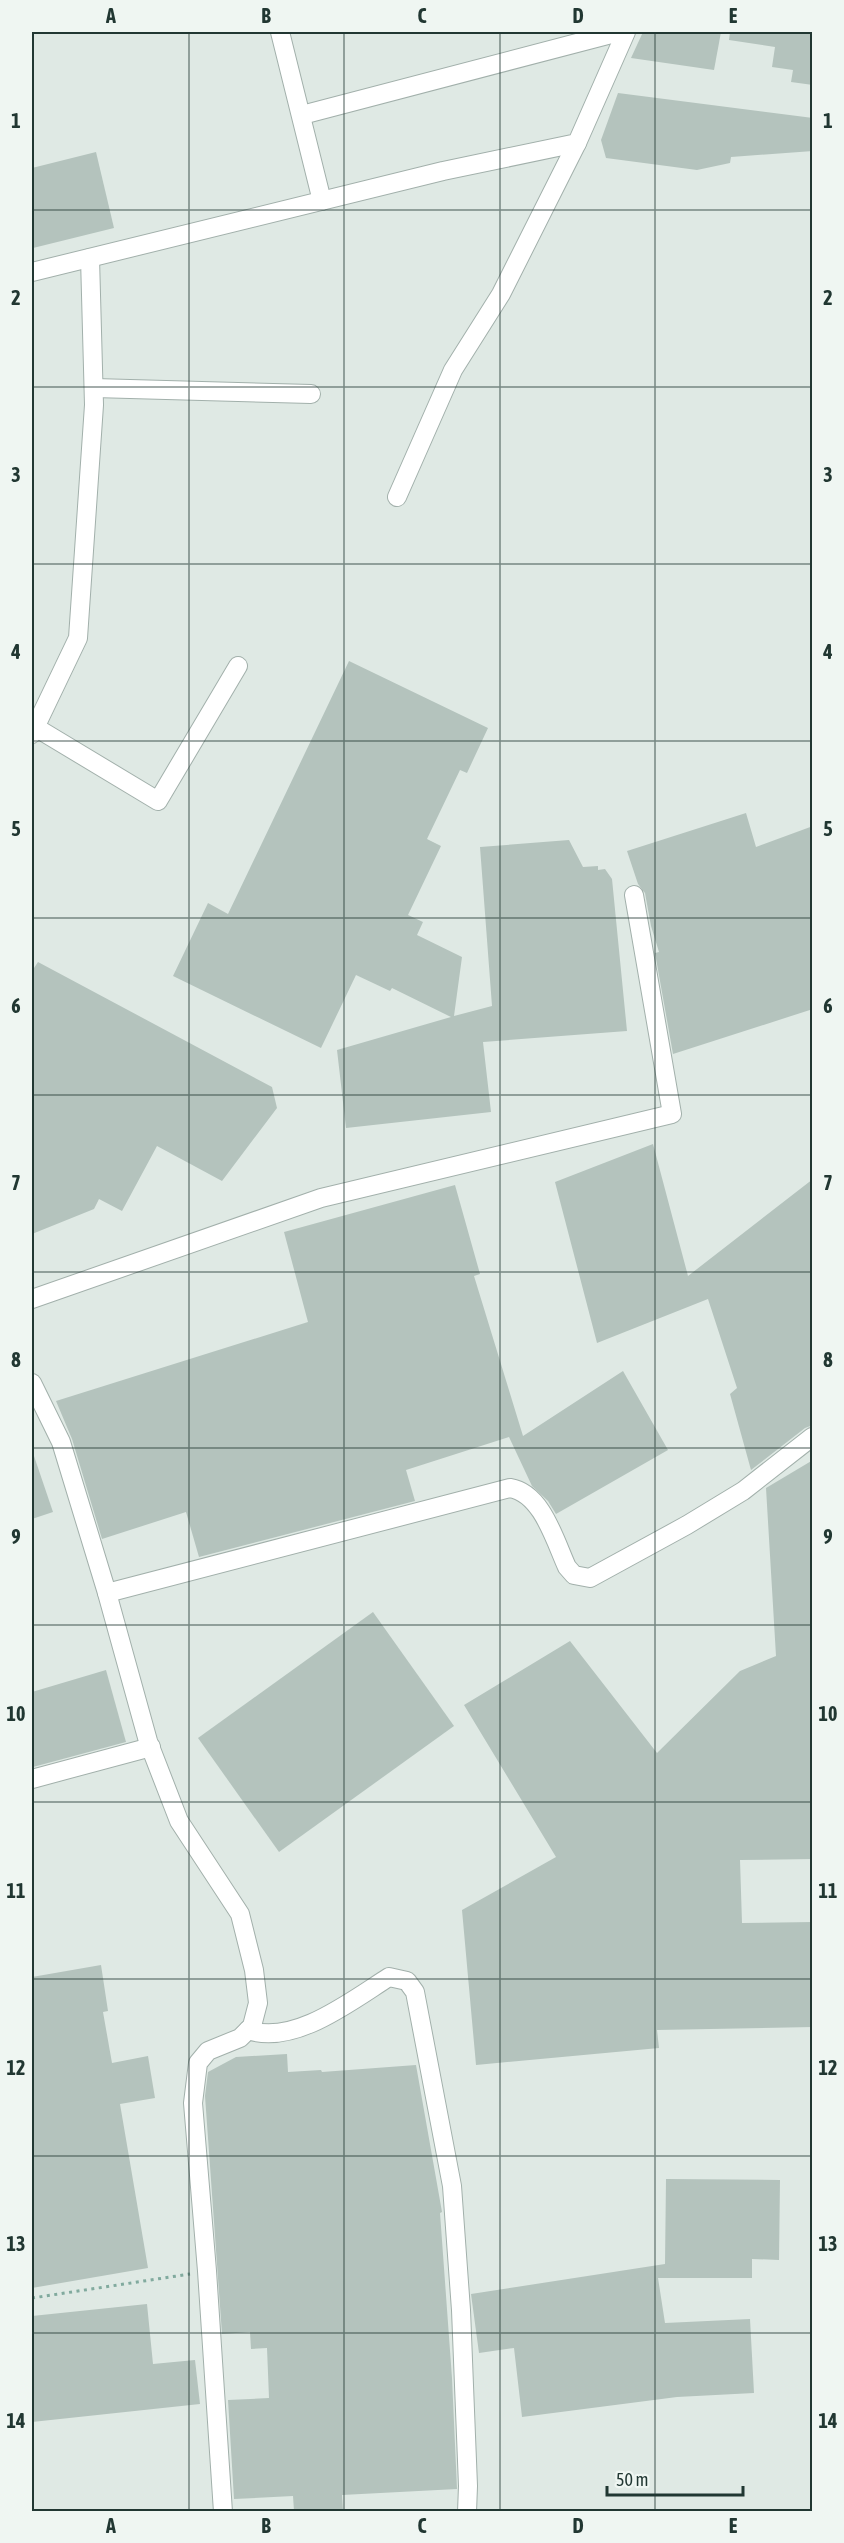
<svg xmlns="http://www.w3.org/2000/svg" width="844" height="2543" font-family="'Asap Condensed',sans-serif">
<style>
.building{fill:#b4c3bd}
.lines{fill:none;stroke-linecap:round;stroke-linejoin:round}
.street-casing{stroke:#a2b0ab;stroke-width:20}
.path{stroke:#81aa9e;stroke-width:3;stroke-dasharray:3 4.5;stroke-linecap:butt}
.street{stroke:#fff;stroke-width:18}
.grid{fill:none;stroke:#213732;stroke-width:1.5;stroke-opacity:0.55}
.neatline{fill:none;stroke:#213732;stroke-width:2}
.grid-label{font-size:20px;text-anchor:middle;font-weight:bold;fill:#213732}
</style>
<rect width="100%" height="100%" fill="#dfe9e4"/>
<!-- building -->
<g class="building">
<path d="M 643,32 L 721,32 L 714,70 L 631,58 Z"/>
<path d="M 730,32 L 813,32 L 813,85 L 791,82 L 793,70 L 772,67 L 775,47 L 729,40 Z"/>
<path d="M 618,93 L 813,118 L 813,151 L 731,157 L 730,163 L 697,170 L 606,158 L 601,140 Z"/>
<path d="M 96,152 L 114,228 L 33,248 L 32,168 Z"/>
<path d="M 349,661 L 488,728 L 467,773 L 460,770 L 427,839 L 441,846 L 408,915 L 423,922 L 417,935 L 462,957 L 454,1016 L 492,1006 L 480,847 L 569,840 L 583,867 L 598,866 L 598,870 L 605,869 L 612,879 L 627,1031 L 483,1042 L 491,1112 L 346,1128 L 337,1050 L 451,1017 L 392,988 L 390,991 L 356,975 L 321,1048 L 173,976 L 208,903 L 228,914 Z"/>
<path d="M 746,813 L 756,847 L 813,826 L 813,1009 L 673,1054 L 655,953 L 659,952 L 651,926 L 645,893 L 638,884 L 627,851 Z"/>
<path d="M 38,962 L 272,1087 L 277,1108 L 222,1181 L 157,1146 L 122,1211 L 99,1199 L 94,1209 L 32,1234 L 32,971 Z"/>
<path d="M 653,1144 L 688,1276 L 813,1179 L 813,1425 L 805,1428 L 751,1470 L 730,1394 L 737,1388 L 708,1299 L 597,1343 L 555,1182 Z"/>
<path d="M 455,1185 L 480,1274 L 474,1276 L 523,1436 L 623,1371 L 668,1450 L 556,1514 L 548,1501 L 532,1486 L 509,1437 L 406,1470 L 415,1501 L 199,1557 L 186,1512 L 102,1539 L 72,1439 L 56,1401 L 308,1322 L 284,1232 Z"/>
<path d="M 34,1456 L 53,1512 L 32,1519 L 32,1457 Z"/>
<path d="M 813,1460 L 813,1859 L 740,1860 L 742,1923 L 813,1922 L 813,2027 L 657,2030 L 659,2048 L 476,2065 L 462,1910 L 556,1857 L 464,1705 L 570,1641 L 657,1753 L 740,1671 L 776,1656 L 766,1488 Z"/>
<path d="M 373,1612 L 454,1726 L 279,1852 L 198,1738 Z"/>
<path d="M 106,1670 L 126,1742 L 33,1767 L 32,1692 Z"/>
<path d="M 101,1965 L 108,2011 L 103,2012 L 112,2063 L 148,2056 L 155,2098 L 120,2104 L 148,2268 L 32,2288 L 32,1977 Z"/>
<path d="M 287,2054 L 288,2072 L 321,2070 L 322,2072 L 416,2065 L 442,2212 L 440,2213 L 452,2378 L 457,2489 L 342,2495 L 343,2511 L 294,2511 L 293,2496 L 234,2499 L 228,2400 L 269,2398 L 267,2348 L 251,2349 L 250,2332 L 222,2334 L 205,2096 L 208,2072 L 236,2057 Z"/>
<path d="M 666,2179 L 780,2180 L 779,2260 L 752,2259 L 752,2278 L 658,2278 L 665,2323 L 750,2319 L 754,2393 L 677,2397 L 522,2417 L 514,2348 L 479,2353 L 471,2294 L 665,2264 Z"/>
<path d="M 147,2304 L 153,2364 L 195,2360 L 200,2404 L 32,2422 L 32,2316 Z"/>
</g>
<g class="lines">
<defs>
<g id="street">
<path d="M 280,32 L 322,201"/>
<path d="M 302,115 L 619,32"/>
<path d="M 32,272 L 443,171 L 577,143 L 626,32"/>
<path d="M 94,388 L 311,394"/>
<path d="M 397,497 L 453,370 L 501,294 L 577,143"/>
<path d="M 35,727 L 158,801 L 238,666"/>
<path d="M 32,734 L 78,638 L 94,405 L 90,258"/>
<path d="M 32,1299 L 321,1198 L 672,1114 L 634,895"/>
<path d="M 32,1383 L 61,1442 L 107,1593 L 148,1741 L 179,1821 L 240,1914 L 254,1970 L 258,2003 L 252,2026 L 240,2038 L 208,2051 L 198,2063 L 193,2103 L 207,2271 L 223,2512"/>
<path d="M 107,1593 L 510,1488 C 542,1493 555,1541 567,1567 L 574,1575 L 590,1578 L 687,1525 L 743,1491 L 812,1437"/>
<path d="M 32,1779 L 151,1747"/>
<path d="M 248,2030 C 294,2046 351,2001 389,1977 L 407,1981 L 415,1992 L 452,2186 L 461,2310 L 468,2486 L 467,2512"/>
</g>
</defs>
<!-- street casing -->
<use href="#street" class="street-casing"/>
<!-- path -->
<path class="path" d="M 32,2298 L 190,2274"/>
<!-- street -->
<use href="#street" class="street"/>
</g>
<!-- grid -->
<path class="grid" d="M 189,32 L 189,2512M 344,32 L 344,2512M 500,32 L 500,2512M 655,32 L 655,2512M 32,210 L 812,210M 32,387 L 812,387M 32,564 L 812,564M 32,741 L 812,741M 32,918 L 812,918M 32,1095 L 812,1095M 32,1272 L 812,1272M 32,1448 L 812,1448M 32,1625 L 812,1625M 32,1802 L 812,1802M 32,1979 L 812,1979M 32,2156 L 812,2156M 32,2333 L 812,2333"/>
<!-- border -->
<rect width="844" height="2543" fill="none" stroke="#eff6f2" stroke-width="66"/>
<!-- scale -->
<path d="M607 2486v9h136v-9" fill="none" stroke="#213732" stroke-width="3"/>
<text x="616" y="2486" font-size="18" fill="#213732" stroke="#eff6f2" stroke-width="4.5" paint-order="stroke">50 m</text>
<rect x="33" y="33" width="778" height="2477" class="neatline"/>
<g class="grid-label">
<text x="111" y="23">A</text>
<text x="266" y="23">B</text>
<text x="422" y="23">C</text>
<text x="578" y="23">D</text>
<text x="733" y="23">E</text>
<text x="16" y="128">1</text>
<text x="828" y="128">1</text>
<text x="16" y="305">2</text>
<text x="828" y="305">2</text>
<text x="16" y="482">3</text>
<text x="828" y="482">3</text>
<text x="16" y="659">4</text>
<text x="828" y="659">4</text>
<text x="16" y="836">5</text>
<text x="828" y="836">5</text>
<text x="16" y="1013">6</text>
<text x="828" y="1013">6</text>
<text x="16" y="1190">7</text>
<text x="828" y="1190">7</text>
<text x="16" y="1367">8</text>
<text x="828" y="1367">8</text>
<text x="16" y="1544">9</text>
<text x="828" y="1544">9</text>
<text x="16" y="1721">10</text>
<text x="828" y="1721">10</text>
<text x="16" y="1898">11</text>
<text x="828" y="1898">11</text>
<text x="16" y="2075">12</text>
<text x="828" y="2075">12</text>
<text x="16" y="2251">13</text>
<text x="828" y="2251">13</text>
<text x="16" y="2428">14</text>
<text x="828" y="2428">14</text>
<text x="111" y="2533">A</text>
<text x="266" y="2533">B</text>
<text x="422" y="2533">C</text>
<text x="578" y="2533">D</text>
<text x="733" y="2533">E</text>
</g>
</svg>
